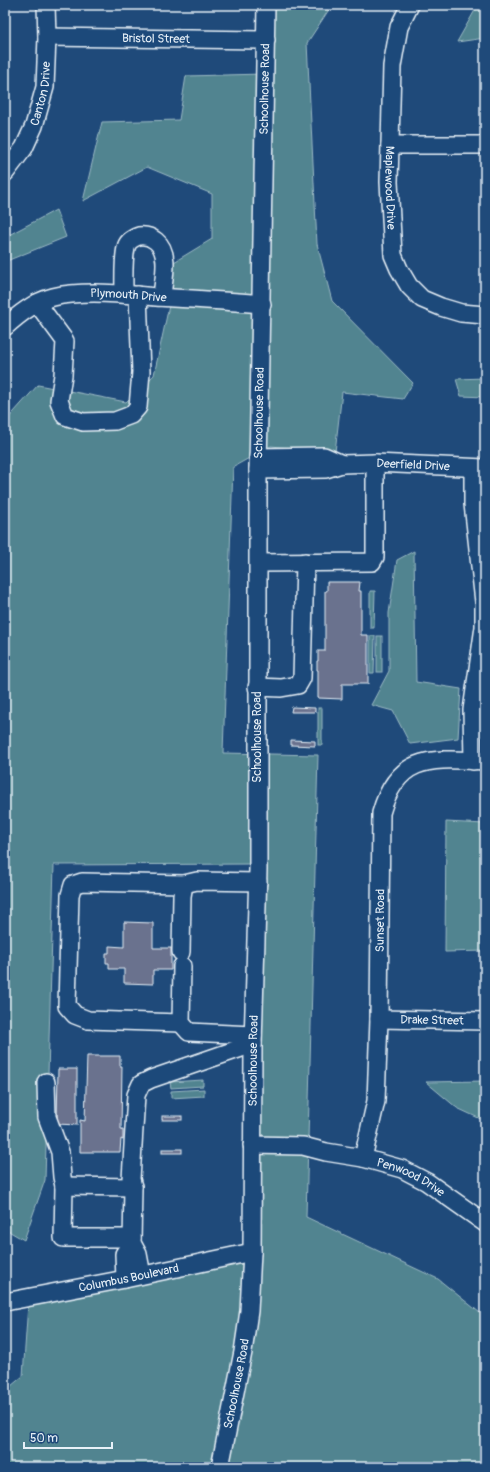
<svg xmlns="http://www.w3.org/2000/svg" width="490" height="1472" font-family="Pangolin,sans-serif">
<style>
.green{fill:#518490;stroke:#9cbac4}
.building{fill:#6b728e;stroke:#e8f1f8}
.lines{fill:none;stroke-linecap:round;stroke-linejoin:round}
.minor-casing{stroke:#e8f1f8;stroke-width:20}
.minor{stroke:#1f4a7a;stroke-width:17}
.labels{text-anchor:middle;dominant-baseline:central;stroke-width:3.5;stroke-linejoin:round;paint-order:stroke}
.street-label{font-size:12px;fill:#e8f1f8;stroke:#1f4a7a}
</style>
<rect width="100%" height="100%" fill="#1f4a7a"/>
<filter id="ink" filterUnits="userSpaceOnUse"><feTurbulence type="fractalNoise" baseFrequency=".025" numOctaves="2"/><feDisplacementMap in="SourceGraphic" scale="8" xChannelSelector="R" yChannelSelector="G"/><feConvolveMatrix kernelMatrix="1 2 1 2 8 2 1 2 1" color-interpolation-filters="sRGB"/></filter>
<g filter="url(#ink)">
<!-- green -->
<g class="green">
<path d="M 266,5 L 332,5 L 307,43 L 317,244 L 332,301 L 413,383 L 403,399 L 342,392 L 335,452 L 271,446 L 233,467 L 223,753 L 318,755 L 306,1217 L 438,1279 L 485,1317 L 485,1467 L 5,1467 L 5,1391 L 23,1376 L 28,1304 L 251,1253 L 251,864 L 54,865 L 45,1180 L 24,1240 L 5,1229 L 5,422 L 38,385 L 126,402 L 154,375 L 170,301 L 174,262 L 212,239 L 212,194 L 147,167 L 83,201 L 102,122 L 179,120 L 186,76 L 264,74 Z"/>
<path d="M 478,5 L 485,5 L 485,38 L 457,42 Z"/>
<path d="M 56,210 L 66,237 L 9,260 L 5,264 L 5,237 Z"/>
<path d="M 485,378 L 485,397 L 461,396 L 456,379 Z"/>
<path d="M 414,551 L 416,682 L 461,689 L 458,738 L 410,744 L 393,711 L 371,705 L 389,671 L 389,613 L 397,560 Z"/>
<path d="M 370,591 L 375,591 L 374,628 L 370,628 Z"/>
<path d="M 370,636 L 375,636 L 374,673 L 370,673 Z"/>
<rect x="377" y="636" width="5" height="36"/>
<rect x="318" y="708" width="4" height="37"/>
<path d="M 446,822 L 485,824 L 485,951 L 445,952 Z"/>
<path d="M 203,1080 L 203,1086 L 171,1088 L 170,1082 Z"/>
<path d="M 485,1081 L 485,1121 L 457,1108 L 426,1082 Z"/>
<path d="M 204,1089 L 204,1096 L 171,1098 L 171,1091 Z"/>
</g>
<!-- building -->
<g class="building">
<path d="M 327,582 L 360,582 L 359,591 L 361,591 L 361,635 L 368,635 L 368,684 L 342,684 L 342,699 L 318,698 L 318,670 L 317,670 L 317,661 L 318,661 L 318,651 L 325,651 L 325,591 L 327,591 Z"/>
<path d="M 292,707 L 315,708 L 315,712 L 291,712 Z"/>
<path d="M 291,740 L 315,741 L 315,746 L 291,745 Z"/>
<path d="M 124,922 L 153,923 L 153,948 L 171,948 L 171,970 L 153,970 L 153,984 L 124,983 L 124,969 L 109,969 L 109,963 L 106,963 L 106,953 L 109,953 L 109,946 L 124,947 Z"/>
<path d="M 87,1056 L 120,1056 L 120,1066 L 122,1066 L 121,1129 L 123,1129 L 123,1140 L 121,1139 L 120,1152 L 80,1152 L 80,1120 L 85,1121 Z"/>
<path d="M 58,1069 L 77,1069 L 77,1125 L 57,1124 Z"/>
<rect x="162" y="1116" width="20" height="4"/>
<rect x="162" y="1149" width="20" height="4"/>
</g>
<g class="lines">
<defs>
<g id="minor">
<path id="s1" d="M 410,5 L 399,27 L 392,66 L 389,182 L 393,255 L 399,269 L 409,286 L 422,299 L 441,307 L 461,313 L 485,315"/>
<path id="s2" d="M 47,37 L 266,40"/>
<path d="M 390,145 L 485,145"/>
<path id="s3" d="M 5,173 L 24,148 L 34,126 L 45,87 L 47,37 L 46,5"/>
<path d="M 124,294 C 124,281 123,260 126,248 C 127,242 133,238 139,236 C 146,235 151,237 156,241 C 171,253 163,280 162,297"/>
<path d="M 37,303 L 65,341 L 63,375 L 59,401 L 65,416 L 83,422 L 115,421 L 131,415 L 138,407 L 141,372 L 138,295"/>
<path id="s4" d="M 5,327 C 19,314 34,302 53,297 C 82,290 126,294 156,297 C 191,299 227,301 262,304"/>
<path d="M 258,457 L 324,456 L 342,464"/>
<path d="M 473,468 L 473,504 L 484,602 L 484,627 L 472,710 L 473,761"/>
<path id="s5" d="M 258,470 L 326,469 L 342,464 L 375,463 L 485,468"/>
<path d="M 259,563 L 372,562 L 375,557 L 375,463"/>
<path d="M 257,687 L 281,688 L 298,685 L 302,678 L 305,562"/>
<path d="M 181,952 L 182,896 L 184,884"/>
<path d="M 182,966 L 181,1023 L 189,1032 L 253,1035"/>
<path id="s6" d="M 379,1019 L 485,1021"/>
<path d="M 181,1023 L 88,1020 L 75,1015 L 67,1006 L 70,895 L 73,885 L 82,882 L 184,884 L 197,881 L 258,882"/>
<path d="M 46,1082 L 47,1117 L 60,1152 L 62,1177 L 64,1186"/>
<path id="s7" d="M 252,1145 L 303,1146 L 326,1152 L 363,1158 L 402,1169 L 427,1182 L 485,1223"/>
<path id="s8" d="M 363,1158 L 376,1101 L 379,1019 L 381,813 C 398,753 433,759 485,761"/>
<path d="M 132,1238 L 63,1238 L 64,1186 L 133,1187"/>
<path d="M 142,1275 L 138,1254 L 132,1243 L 133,1187 L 131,1179 L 136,1095 L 141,1084 L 151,1079 L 253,1044"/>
<path d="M 125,1279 L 124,1254 L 132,1243"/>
<path id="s9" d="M 5,1302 L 125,1279 L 252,1252"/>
<path id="s10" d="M 220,1467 L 243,1352 L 249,1311 L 252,1252 L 253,1044 L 258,870 L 258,470 L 266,5"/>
</g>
</defs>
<!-- minor casing -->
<use href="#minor" class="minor-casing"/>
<!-- minor -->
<use href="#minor" class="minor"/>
</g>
</g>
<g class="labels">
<!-- street labels -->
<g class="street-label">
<text stroke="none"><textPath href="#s2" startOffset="109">Bristol Street</textPath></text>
<text stroke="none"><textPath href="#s10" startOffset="1381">Schoolhouse Road</textPath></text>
<text stroke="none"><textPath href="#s3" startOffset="89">Canton Drive</textPath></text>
<text stroke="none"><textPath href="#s1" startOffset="186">Maplewood Drive</textPath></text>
<text stroke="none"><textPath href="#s4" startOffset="133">Plymouth Drive</textPath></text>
<text stroke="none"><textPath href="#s10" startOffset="1057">Schoolhouse Road</textPath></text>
<text stroke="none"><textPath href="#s5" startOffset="156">Deerfield Drive</textPath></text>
<text transform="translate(257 737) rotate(-90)">Schoolhouse Road</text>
<text stroke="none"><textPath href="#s8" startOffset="239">Sunset Road</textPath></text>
<text stroke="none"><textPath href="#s6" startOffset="53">Drake Street</textPath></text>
<text stroke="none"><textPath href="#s10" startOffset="409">Schoolhouse Road</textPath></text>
<text stroke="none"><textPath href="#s7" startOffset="164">Penwood Drive</textPath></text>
<text stroke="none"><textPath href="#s9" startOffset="126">Columbus Boulevard</textPath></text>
<text stroke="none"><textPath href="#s10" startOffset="85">Schoolhouse Road</textPath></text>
</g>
</g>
<!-- margin -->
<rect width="490" height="1472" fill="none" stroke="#1f4a7a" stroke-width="20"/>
<rect x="10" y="10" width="470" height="1452" fill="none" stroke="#e8f1f8" stroke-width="1.5" filter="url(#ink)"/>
<!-- scale -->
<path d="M24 1442v6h88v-6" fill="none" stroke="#e8f1f8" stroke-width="2"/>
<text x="30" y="1442" font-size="12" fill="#e8f1f8" stroke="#1f4a7a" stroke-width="3" paint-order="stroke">50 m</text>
</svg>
